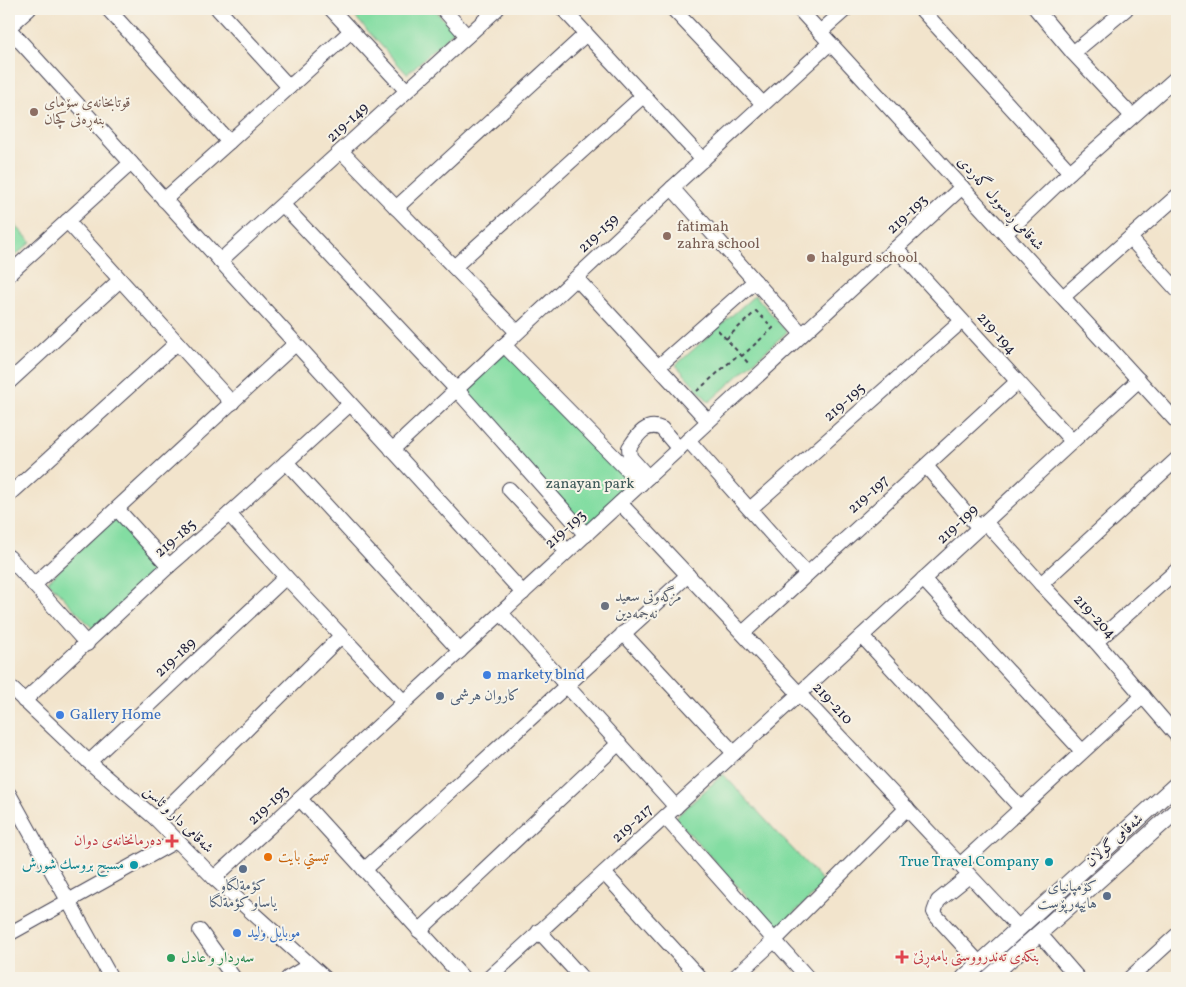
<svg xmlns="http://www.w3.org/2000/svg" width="1186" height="987" font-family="Vollkorn,Amiri,serif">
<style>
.green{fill:#83dda2;stroke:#52806e}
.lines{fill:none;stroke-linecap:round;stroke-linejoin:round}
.minor-casing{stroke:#413f51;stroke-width:16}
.major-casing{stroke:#413f51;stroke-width:18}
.path{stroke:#413f51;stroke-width:2;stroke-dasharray:4 4;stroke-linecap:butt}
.minor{stroke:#fff;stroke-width:14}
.major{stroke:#fff;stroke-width:16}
.education-dot{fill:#8d6e63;stroke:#f7f3e8;stroke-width:2}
.worship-dot{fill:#6b7280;stroke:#f7f3e8;stroke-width:2}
.shop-dot{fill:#3f7fe0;stroke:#f7f3e8;stroke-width:2}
.service-dot{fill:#5c6f8a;stroke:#f7f3e8;stroke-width:2}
.health-dot{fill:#e0444e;stroke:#f7f3e8;stroke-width:2}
.food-dot{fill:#e8710a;stroke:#f7f3e8;stroke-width:2}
.culture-dot{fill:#0f9aa8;stroke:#f7f3e8;stroke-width:2}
.leisure-dot{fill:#2e9e5b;stroke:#f7f3e8;stroke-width:2}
.labels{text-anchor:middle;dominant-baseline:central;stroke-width:4;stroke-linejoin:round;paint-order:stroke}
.education-label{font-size:15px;fill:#785e54;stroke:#f7f3e8;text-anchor:start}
.street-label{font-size:15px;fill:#22223b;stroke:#f7f3e8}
.park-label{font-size:15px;fill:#3f5a5a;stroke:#f7f3e8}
.worship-label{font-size:15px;fill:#5b616d;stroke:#f7f3e8;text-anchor:start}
.shop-label{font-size:15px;fill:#366cbe;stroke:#f7f3e8;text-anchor:start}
.service-label{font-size:15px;fill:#4e5e75;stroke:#f7f3e8;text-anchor:start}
.health-label{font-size:15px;fill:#be3a42;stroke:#f7f3e8;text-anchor:end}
.food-label{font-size:15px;fill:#c56008;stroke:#f7f3e8;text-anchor:start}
.culture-label{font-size:15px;fill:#0d838f;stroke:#f7f3e8;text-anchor:end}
.leisure-label{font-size:15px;fill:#27864d;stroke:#f7f3e8;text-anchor:start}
</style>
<rect width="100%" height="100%" fill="#f7f3e8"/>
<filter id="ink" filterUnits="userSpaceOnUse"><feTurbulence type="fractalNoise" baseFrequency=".02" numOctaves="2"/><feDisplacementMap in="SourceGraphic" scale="10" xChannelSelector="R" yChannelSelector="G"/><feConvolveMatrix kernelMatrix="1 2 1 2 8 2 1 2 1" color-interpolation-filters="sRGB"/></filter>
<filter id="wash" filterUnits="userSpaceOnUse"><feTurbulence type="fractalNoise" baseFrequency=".0096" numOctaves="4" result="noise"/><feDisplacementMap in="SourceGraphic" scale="20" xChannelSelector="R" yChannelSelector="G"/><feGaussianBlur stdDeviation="1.12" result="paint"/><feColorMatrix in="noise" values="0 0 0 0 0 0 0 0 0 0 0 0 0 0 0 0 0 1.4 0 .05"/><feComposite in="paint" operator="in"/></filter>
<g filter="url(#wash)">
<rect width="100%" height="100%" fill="#f2e4cc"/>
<!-- green -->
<g class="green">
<path d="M 348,9 L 434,9 L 454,31 L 407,74 Z"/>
<path d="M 9,218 L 31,242 L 9,261 Z"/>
<path d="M 755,295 L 787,332 L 709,402 L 676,365 Z"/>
<path d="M 504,351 L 641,484 L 588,533 L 463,392 Z"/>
<path d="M 116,516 L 162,565 L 94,630 L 48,581 Z"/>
<path d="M 723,774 L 825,884 L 777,929 L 675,818 Z"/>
</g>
</g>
<g filter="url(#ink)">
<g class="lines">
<defs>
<g id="minor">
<path d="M 108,9 L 229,142"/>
<path d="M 218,9 L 289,87"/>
<path d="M 331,9 L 406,90"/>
<path d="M 443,9 L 467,36"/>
<path d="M 563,9 L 703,160"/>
<path d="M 673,9 L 763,104"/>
<path d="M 799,9 L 1177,422"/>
<path d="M 921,9 L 1070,172"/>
<path d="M 1036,9 L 1073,53 L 1132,116"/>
<path d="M 9,27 L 29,9"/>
<path d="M 9,29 L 523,593"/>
<path d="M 820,32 L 846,9"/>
<path d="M 1073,53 L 1126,9"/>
<path d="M 341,151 L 517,332"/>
<path d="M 672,188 L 802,334"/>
<path d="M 164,200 L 229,142 L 351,31"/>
<path d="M 283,205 L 457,390 L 586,535"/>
<path d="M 396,208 L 586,34"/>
<path d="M 67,221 L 232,403"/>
<path d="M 1005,234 L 1070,172 L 1177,77"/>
<path d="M 1130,238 L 1177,290"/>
<path d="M 896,248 L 1072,441"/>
<path d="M 220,261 L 497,9"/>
<path d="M 454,267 L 644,95"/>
<path d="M 9,274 L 131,163"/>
<path d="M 576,278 L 708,421"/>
<path d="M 1063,297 L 1177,196"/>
<path d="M 504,345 L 641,484"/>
<path d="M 659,366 L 755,281"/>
<path d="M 9,382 L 120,280"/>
<path d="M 688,440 L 807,574"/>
<path d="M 392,450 L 672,188 L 830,43"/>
<path d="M 286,462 L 460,651"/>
<path d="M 926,466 L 979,528"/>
<path d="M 648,477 L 630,457 L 629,448 C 637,436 646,421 662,429 L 679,449"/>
<path d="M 509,489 L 567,551"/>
<path d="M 9,495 L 177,343"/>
<path d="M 620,503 L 1019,928"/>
<path d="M 117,509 L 169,566"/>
<path d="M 750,509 L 962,321"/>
<path d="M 229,514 L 286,577 L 404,702"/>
<path d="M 985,522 L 1041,584 L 1096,642 L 1177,736"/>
<path d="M 9,557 L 87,644"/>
<path d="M 923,579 L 1082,751"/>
<path d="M 1041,584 L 1177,459"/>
<path d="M 34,585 L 295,344"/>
<path d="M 501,613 L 676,807"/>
<path d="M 623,633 L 734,753"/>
<path d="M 743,633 L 1017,382"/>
<path d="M 862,636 L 1021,808"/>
<path d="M 1096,642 L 1177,570"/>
<path d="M 9,686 L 89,762 L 156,819 L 214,878 L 325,978"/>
<path d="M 24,701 L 169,566 L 229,514 L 350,404"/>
<path d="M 89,762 L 286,577"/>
<path d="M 9,794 L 111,978"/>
<path d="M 300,799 L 463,978"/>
<path d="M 665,817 L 808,978"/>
<path d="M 156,819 L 341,636"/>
<path d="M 960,865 L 1143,696"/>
<path d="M 364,870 L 688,575"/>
<path d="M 604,873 L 700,978"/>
<path d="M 969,876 L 938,901 L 934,912 L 937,917 L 980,964"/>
<path d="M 214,878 L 962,187"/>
<path d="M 200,931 L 234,978"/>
<path d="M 419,931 L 619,743"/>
<path d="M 539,931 L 582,978"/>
<path d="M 1039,933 L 1078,978"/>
<path d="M 9,934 L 176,841"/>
<path d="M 288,978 L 310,965"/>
<path d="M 489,978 L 800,693 L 1139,380"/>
<path d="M 734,978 L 775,940 L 907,808"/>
<path d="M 1130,978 L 1177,935"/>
</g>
<g id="major">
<path d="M 964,978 L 1177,784"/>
<path d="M 989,978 L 1177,810"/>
</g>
</defs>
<!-- minor casing -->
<use href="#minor" class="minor-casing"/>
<!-- major casing -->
<use href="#major" class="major-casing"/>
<!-- path -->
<g class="path">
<path d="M 718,330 L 750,365"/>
<path d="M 726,339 L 756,311 L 773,328 L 742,356"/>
<path d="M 697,391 L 739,354"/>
</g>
<!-- minor -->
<use href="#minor" class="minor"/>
<!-- major -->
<use href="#major" class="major"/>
</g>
</g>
<!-- markers -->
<g class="education-dot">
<circle cx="34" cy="112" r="5"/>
<circle cx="667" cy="236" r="5"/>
<circle cx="811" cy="258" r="5"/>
</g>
<circle class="worship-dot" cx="605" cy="606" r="5"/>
<g class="shop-dot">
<circle cx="487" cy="675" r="5"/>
<circle cx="60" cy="715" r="5"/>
<circle cx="237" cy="933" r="5"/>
</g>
<g class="service-dot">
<circle cx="440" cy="696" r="5"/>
<circle cx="243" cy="869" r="5"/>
<circle cx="1107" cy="896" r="5"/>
</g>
<g class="health-dot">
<path d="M169.5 833.5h5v5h5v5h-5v5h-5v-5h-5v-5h5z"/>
<path d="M899.5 949.5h5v5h5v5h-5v5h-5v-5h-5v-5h5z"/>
</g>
<circle class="food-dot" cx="268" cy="857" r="5"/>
<g class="culture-dot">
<circle cx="1049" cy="862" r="5"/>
<circle cx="134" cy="865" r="5"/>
</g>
<circle class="leisure-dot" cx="171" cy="958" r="5"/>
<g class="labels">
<!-- education labels -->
<g class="education-label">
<text x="44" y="103">قوتابخانەی سۆمای<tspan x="44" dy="17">بنەڕەتی کچان</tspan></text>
<text x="677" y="227">fatimah<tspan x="677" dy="17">zahra school</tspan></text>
<text x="821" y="258">halgurd school</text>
</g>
<!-- street labels -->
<g class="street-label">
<text transform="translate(348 123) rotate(-43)">219-149</text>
<text transform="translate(1000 204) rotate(48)">شەقامی ڕەسوول گەردی</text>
<text transform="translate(908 215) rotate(-43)">219-193</text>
<text transform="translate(599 234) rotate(-43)">219-159</text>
<text transform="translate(996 334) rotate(48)">219-194</text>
<text transform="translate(845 403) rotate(-42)">219-195</text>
<text transform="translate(869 495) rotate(-42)">219-197</text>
<text transform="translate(958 525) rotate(-43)">219-199</text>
<text transform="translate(566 530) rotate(-42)">219-193</text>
<text transform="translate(176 539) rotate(-41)">219-185</text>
<text transform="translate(1094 617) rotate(47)">219-204</text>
<text transform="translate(176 658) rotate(-43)">219-189</text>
<text transform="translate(832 704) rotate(47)">219-210</text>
<text transform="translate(269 806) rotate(-43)">219-193</text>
<text transform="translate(178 820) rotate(44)">شەقامی دار و ئاسن</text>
<text transform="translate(633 824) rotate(-42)">219-217</text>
<text transform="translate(1115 841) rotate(-42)">شەقامی گوڵان</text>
</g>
<!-- park labels -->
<g class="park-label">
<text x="590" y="484">zanayan park</text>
</g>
<!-- worship labels -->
<g class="worship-label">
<text x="615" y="597">مزگەوتی سعید<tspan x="615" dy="17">نەجمەدین</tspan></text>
</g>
<!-- shop labels -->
<g class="shop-label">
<text x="497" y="675">markety blnd</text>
<text x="70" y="715">Gallery Home</text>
<text x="247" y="933">موبايل وليد</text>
</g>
<!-- service labels -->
<g class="service-label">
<text x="450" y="696">كاروان هرشمی</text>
<text x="243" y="886" text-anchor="middle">كؤمةلگاو<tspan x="243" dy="17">ياساو كؤمةلگا</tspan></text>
<text x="1097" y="887" text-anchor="end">کۆمپانیای<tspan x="1097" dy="17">هایپەرپۆست</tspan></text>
</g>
<!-- health labels -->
<g class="health-label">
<text x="162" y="841">دەرمانخانەی دوان</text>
<text x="913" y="957" text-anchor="start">بنکەی تەندرووستی بامەڕنێ</text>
</g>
<!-- food labels -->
<g class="food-label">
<text x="278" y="857">تيستي بايت</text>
</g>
<!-- culture labels -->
<g class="culture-label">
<text x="1039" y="862">True Travel Company</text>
<text x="124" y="865">مسبح بروسك شورش</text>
</g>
<!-- leisure labels -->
<g class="leisure-label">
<text x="181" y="958">سەردار و عادل</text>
</g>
</g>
<!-- margin -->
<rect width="1186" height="987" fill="none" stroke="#f7f3e8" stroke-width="30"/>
</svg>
